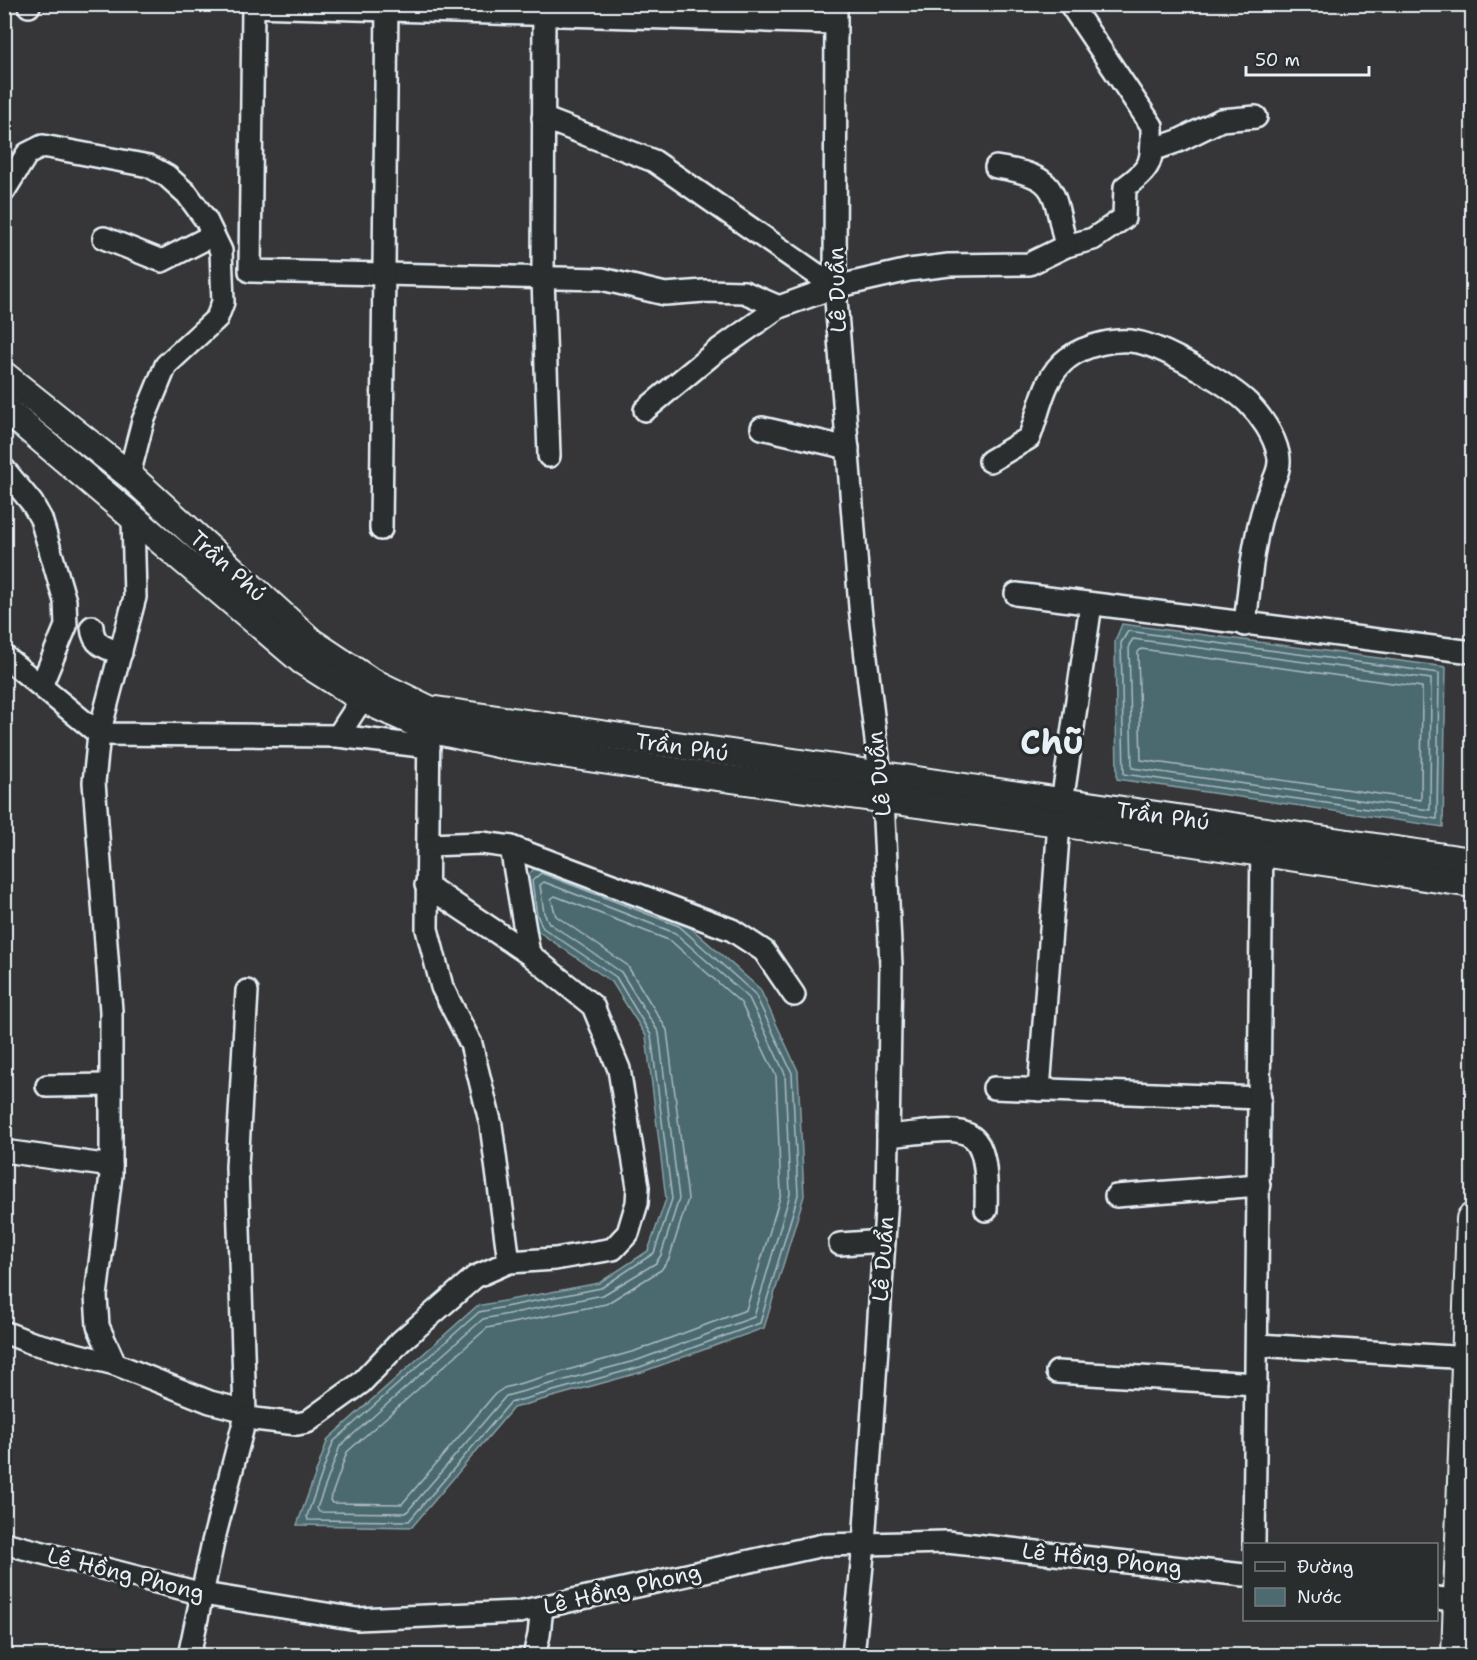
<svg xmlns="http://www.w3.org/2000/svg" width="1477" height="1660" font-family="'Shantell Sans',sans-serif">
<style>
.water{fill:#4c6a6f;stroke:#8aa0a6;stroke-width:1.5}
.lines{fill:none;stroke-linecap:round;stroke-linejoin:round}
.shore{stroke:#aabbc1;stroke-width:1.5}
.minor-casing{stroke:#e8f1f8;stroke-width:26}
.major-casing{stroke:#e8f1f8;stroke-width:30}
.highway-casing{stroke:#e8f1f8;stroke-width:34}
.minor{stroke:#2a2d2e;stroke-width:21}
.major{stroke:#2a2d2e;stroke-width:26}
.highway{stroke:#2a2d2e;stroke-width:30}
.labels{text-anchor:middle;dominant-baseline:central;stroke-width:6;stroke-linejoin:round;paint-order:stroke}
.street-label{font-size:22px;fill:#e8f1f8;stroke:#2a2d2e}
.town-label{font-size:34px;font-weight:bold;fill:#e8f1f8;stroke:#2a2d2e}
</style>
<rect width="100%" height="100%" fill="#363537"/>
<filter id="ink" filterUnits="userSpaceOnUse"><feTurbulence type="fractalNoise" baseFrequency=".0167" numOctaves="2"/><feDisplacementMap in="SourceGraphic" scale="12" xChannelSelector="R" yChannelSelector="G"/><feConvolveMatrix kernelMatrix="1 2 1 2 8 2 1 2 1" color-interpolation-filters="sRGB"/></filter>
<g filter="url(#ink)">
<!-- water -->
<g class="water">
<path d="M 1122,624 L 1446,667 L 1443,827 L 1117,779 L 1115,641 Z"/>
<path d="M 537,865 L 683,921 L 760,989 L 798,1071 L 804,1196 L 764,1328 L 642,1372 L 513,1408 L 412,1527 L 297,1525 L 328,1439 L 477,1306 L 599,1283 L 648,1251 L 666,1199 L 646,1036 L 612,982 L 539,932 L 531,918 L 526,878 Z"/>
</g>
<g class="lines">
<!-- shore -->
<g class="shore">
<path d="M 1128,631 L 1439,673 L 1437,819 L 1124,774 L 1121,643 Z"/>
<path d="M 1133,639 L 1431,679 L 1430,810 L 1132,768 L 1129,645 Z"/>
<path d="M 1141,649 L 1422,687 L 1421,800 L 1141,760 L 1138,652 Z"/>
<path d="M 541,873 L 679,926 L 755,994 L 792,1073 L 798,1195 L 760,1323 L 640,1367 L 510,1403 L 409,1521 L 308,1520 L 307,1516 L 333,1442 L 479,1312 L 601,1288 L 654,1253 L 672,1199 L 651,1035 L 616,977 L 543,928 L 537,915 L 532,881 Z"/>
<path d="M 544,882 L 675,933 L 749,998 L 785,1074 L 790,1194 L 754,1317 L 638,1360 L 506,1396 L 406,1513 L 319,1512 L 317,1508 L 340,1446 L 483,1319 L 603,1295 L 656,1263 L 661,1255 L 679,1199 L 659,1033 L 621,972 L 549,923 L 544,913 L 540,885 Z"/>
<path d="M 555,896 L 671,941 L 741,1003 L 776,1076 L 781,1194 L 746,1310 L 635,1351 L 504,1388 L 495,1394 L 402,1504 L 332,1503 L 330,1500 L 347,1452 L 487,1328 L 606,1304 L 661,1270 L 669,1259 L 688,1199 L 667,1030 L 627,965 L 556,916 L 551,899 Z"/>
</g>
<defs>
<g id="minor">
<path d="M 544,4 L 543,278 L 549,456"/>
<path d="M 836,4 L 835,287 L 860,607 L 883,799 L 891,965 L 887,1196 L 864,1544 L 853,1656"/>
<path d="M 29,6 L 29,4"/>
<path d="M 543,118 L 654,161 L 835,287 L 909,270 L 949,265 L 1029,264 L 1066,246 L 1093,239 L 1124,218 L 1125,187 C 1154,166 1152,160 1152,126 L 1070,4"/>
<path d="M 1152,150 L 1178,141 L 1221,120 L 1256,117"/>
<path d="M 996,167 C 1060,177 1052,189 1066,246"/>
<path d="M 4,191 L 27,154 L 43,146 L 149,166 L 167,176 L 187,194 L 206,220 L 221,251 L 223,302 L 217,318 L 166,365 L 143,421 L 129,475"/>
<path d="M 104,238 L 162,261 L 213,235"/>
<path d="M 779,307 L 744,292 L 704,291 L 665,294 L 602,279 L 250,271 L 253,6 L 836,23"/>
<path d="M 645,410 L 714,353 L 779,307 L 835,287"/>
<path d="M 762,428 L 848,448"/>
<path d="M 990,461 L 1029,438 C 1040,411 1043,376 1068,358 C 1085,345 1116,338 1137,342 C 1162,346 1230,385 1248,403 C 1261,416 1274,435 1278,453 C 1282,467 1274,479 1269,492 C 1253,534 1250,581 1245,625"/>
<path d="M 4,469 L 32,503 L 41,519 L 65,601 L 66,626 L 41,686"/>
<path d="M 133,518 L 135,597 L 99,734 L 94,782 L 111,1011 L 111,1175 L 96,1296 L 98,1326 L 115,1364 L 210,1402 L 242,1410 L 246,1415 L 213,1542 L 189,1656"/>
<path d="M 381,529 L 387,4"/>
<path d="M 1016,594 L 1472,652"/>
<path d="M 92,627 C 93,645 105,648 121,653"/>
<path d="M 4,656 L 99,734 L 338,736 L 429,747"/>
<path d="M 429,714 L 427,929 L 442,987 L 471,1044 L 491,1125 L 509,1262"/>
<path d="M 338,736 L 362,699 L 367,684"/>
<path d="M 428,845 L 482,843 L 511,847 L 732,930 L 764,951 L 794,995"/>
<path d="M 511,847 L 529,954"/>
<path d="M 47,1086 L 109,1085"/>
<path d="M 994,1088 L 1260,1098"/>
<path d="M 1039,1090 L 1059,823 L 1090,611"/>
<path d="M 888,1136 C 968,1128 989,1115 986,1210"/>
<path d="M 4,1151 L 111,1166"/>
<path d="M 1116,1196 L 1259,1185"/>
<path d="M 840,1244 L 884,1241"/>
<path d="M 4,1332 L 32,1343 L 115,1364"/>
<path d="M 1257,1345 L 1469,1358"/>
<path d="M 1057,1372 L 1256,1384"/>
<path d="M 245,1413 L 237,1167 L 247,991"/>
<path d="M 246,1418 L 297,1424 L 307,1422 L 361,1383 L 401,1341 L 475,1277 L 509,1262 L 555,1259 L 613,1249 L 628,1233 L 637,1203 L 638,1187 L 619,1069 L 593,1006 L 529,954 L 426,885"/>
<path d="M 4,1543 L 203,1594 L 357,1619 L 519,1612 L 823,1545 L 947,1542 L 1244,1575"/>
<path d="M 1254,1544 L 1262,837"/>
<path d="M 1436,1598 L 1472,1602"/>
<path d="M 534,1656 L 539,1635 L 542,1607"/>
</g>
<g id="major">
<path d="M 4,375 L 129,475 L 312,642 L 369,680 L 429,709 L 1472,861"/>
<path d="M 4,408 L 302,661 L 362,699 L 428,729 L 502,745 L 702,775 L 1059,823 L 1472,884"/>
</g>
<path id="highway" d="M 1457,1656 L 1472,1219"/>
</defs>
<!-- minor casing -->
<use href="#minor" class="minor-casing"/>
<!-- major casing -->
<use href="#major" class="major-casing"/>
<!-- highway casing -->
<use href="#highway" class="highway-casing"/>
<!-- minor -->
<use href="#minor" class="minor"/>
<!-- major -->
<use href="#major" class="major"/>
<!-- highway -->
<use href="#highway" class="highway"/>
</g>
</g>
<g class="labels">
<!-- street labels -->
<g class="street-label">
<text transform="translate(837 290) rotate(-92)">Lê Duẩn</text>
<text transform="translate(228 566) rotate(42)">Trần Phú</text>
<text transform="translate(682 747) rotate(8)">Trần Phú</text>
<text transform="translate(879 774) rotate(-96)">Lê Duẩn</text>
<text transform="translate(1163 816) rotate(8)">Trần Phú</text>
<text transform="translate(883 1259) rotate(-86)">Lê Duẩn</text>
<text transform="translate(1102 1559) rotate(6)">Lê Hồng Phong</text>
<text transform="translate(126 1574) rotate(14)">Lê Hồng Phong</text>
<text transform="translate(622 1589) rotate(-13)">Lê Hồng Phong</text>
</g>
<!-- town labels -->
<g class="town-label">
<text x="1052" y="742">Chũ</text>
</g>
</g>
<!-- margin -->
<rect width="1477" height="1660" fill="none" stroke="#2a2d2e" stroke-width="24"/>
<rect x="12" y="12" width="1453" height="1636" fill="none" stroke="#e8f1f8" stroke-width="2" filter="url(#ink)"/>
<!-- legend -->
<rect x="1243" y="1543" width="195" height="78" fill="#2a2d2e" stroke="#767b7f" stroke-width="1.5"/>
<rect x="1255" y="1562" width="30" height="9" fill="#2a2d2e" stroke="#767b7f" stroke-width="1.5"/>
<text x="1297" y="1573" font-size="18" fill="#e8f1f8">Đường</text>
<rect x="1255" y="1588" width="30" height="18" fill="#4c6a6f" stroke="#767b7f" stroke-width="1.5"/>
<text x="1297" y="1603" font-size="18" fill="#e8f1f8">Nước</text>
<!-- scale -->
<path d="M1246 66v9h123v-9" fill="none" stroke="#e8f1f8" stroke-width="3"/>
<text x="1255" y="66" font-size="18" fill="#e8f1f8" stroke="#2a2d2e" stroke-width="4.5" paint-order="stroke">50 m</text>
</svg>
